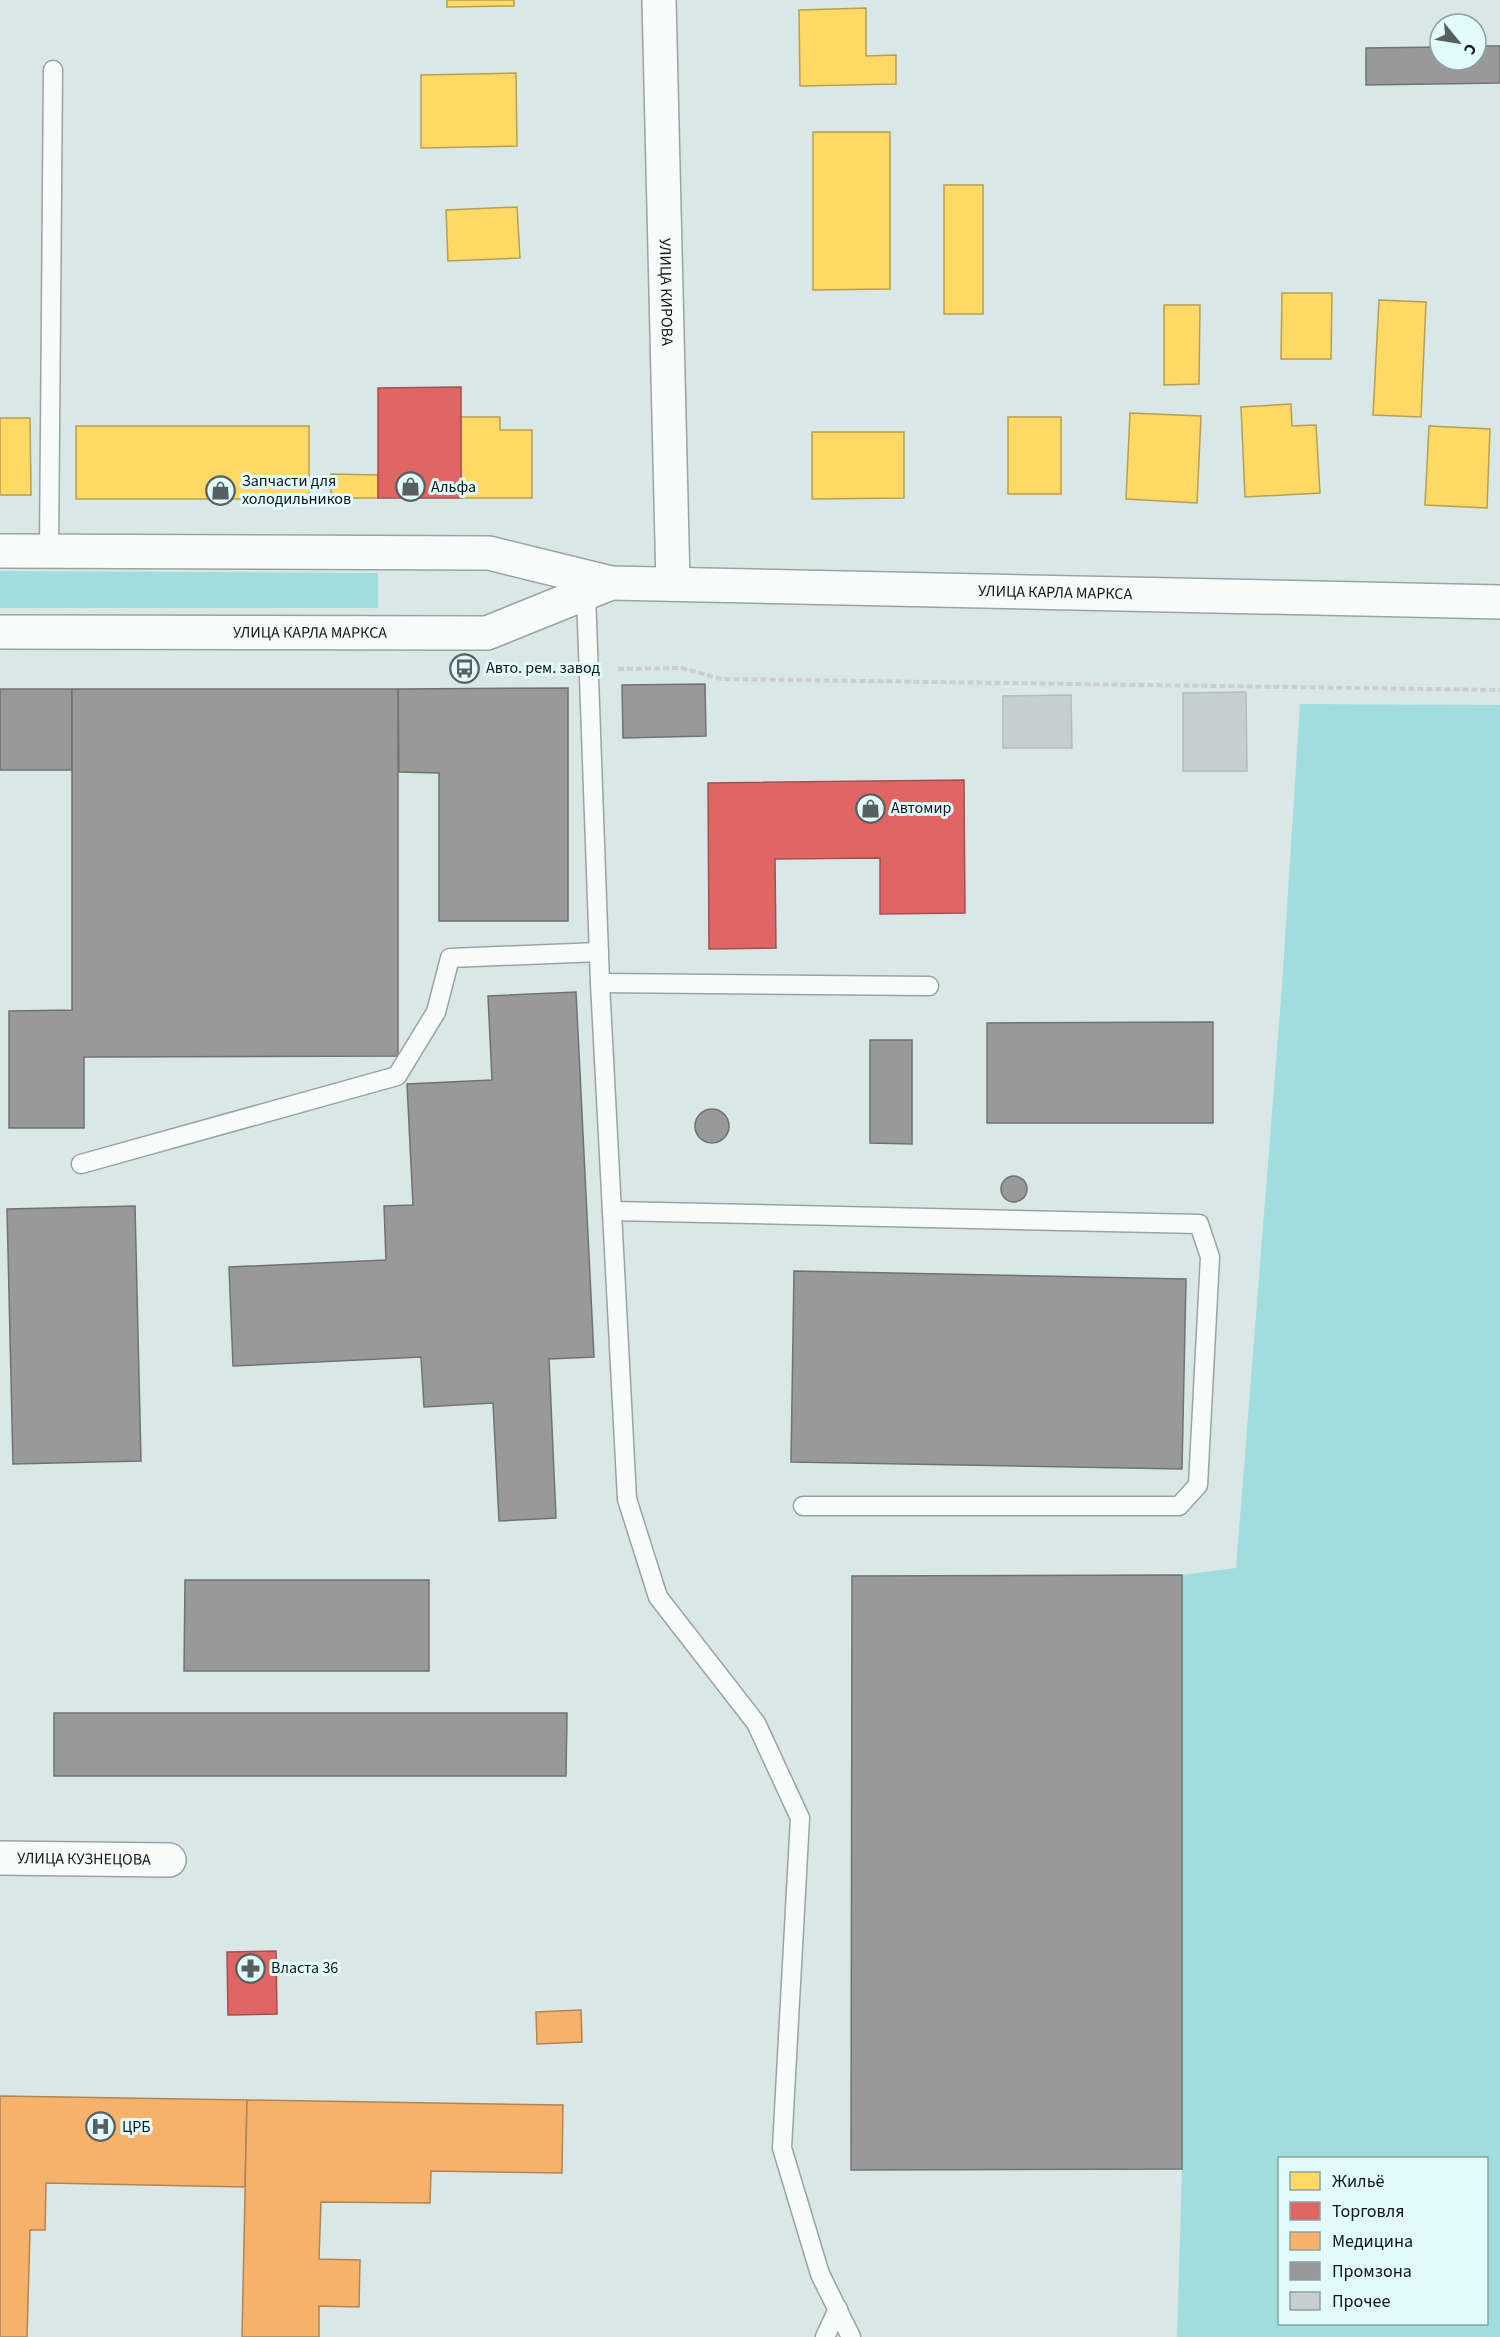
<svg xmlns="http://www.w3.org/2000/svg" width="1500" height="2337" font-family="'Source Sans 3',sans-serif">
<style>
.green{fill:#a2ddde;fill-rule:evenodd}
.homes{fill:#ffd966;stroke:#b79f4f;stroke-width:1.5}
.shops{fill:#e06666;stroke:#a24f4f;stroke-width:1.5}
.health{fill:#f6b26b;stroke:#b18452;stroke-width:1.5}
.industry{fill:#999;stroke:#707272;stroke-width:1.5}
.building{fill:#c5cfcf;stroke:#b2bdbd;stroke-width:1.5}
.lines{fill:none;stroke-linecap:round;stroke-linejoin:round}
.service-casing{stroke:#99a3a3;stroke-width:21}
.minor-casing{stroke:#99a3a3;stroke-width:36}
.secondary-casing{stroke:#99a3a3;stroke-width:36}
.path{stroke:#cacece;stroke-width:4;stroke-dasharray:6 3;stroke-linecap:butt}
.service{stroke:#f9fbfb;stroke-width:18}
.minor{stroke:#f9fbfb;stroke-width:33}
.secondary{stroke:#f9fbfb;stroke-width:33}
.labels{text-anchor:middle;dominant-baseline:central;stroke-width:6;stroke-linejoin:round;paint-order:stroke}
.street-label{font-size:16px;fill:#101818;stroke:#e1fafa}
.poi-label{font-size:16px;fill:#101818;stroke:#e1fafa;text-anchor:start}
</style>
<rect width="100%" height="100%" fill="#dae7e7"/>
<!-- green -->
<g class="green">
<path d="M 0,571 L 378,573 L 378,608 L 0,608 Z"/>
<path d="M 1300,704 L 1500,705 L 1500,2337 L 1177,2337 L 1182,2169 L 1182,1575 L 1236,1568 L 1282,986 ZM 1280,2158 L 1486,2158 L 1486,2324 L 1280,2324 Z"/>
</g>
<!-- homes -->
<g class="homes">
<path d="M 447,0 L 514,0 L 514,6 L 447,7 Z"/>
<path d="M 866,8 L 866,56 L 896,55 L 896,84 L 800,86 L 799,10 Z"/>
<path d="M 516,73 L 517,146 L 421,148 L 421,75 Z"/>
<path d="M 813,132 L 890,132 L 890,289 L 813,290 Z"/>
<rect x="944" y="185" width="39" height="129"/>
<path d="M 517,207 L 520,258 L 448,261 L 446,210 Z"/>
<path d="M 1282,293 L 1332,293 L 1331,359 L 1281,359 Z"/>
<path d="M 1379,300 L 1426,302 L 1421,417 L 1373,415 Z"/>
<path d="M 1164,305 L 1200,305 L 1199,384 L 1164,385 Z"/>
<path d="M 1291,404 L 1292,426 L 1316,425 L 1320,493 L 1245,497 L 1241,407 Z"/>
<path d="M 1130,413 L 1201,416 L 1197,503 L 1126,499 Z"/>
<path d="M 461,417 L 500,417 L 500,430 L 532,430 L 532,498 L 461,498 Z"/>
<rect x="1008" y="417" width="53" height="77"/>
<path d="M 0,418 L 30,418 L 31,495 L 0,495 Z"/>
<rect x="76" y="426" width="233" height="73"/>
<path d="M 1429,426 L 1490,429 L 1487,508 L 1425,505 Z"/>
<path d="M 812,432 L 904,432 L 904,498 L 812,499 Z"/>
<path d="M 331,474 L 378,475 L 378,498 L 331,498 Z"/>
</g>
<!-- shops -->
<g class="shops">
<path d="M 461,387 L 461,498 L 378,498 L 378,388 Z"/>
<path d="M 964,780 L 965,913 L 880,914 L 880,858 L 775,859 L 776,948 L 709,949 L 708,783 Z"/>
<path d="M 276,1951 L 277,2014 L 228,2015 L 227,1952 Z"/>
</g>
<!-- health -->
<g class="health">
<path d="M 581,2010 L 582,2042 L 537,2044 L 536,2012 Z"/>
<path d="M 0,2096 L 247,2100 L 245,2187 L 46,2183 L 45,2230 L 30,2230 L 27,2337 L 0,2337 Z"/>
<path d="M 247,2100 L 563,2105 L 562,2173 L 431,2171 L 430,2203 L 321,2202 L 319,2259 L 360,2260 L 359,2307 L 319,2306 L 319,2337 L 242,2337 Z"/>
</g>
<!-- industry -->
<g class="industry">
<path d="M 1476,46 L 1500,46 L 1500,83 L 1366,85 L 1366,48 L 1440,47 L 1440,60 L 1476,60 Z"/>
<path d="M 705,684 L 706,736 L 623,738 L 622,685 Z"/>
<path d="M 568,688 L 568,921 L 439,921 L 439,773 L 399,772 L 398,689 Z"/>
<rect x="0" y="689" width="72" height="81"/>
<path d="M 72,689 L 398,689 L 398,1056 L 84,1057 L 84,1128 L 9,1128 L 9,1011 L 72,1010 Z"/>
<path d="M 576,992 L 594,1357 L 549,1359 L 556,1518 L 499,1521 L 493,1403 L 424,1407 L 421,1357 L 233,1366 L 229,1267 L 386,1260 L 384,1206 L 413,1205 L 407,1084 L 492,1080 L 488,996 Z"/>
<path d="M 1213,1022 L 1213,1123 L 987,1123 L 987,1023 Z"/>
<path d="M 870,1040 L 912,1040 L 912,1144 L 870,1143 Z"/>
<circle cx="712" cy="1126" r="17"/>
<circle cx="1014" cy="1189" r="13"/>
<path d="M 135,1206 L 141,1461 L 13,1464 L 7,1209 Z"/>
<path d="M 794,1271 L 1186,1279 L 1182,1469 L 791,1462 Z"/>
<path d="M 1182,1575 L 1182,2169 L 851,2170 L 852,1576 Z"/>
<path d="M 185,1580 L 429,1580 L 429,1671 L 184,1671 Z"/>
<path d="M 54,1713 L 567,1713 L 566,1776 L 54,1776 Z"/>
</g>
<!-- building -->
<g class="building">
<path d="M 1246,692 L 1247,771 L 1183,771 L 1183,693 Z"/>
<path d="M 1071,695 L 1072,748 L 1003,748 L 1003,696 Z"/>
</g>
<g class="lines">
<defs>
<g id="service">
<path d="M 49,551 L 53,70"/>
<path d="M 586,594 L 600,983 L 627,1499 L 658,1597 L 756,1723 L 800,1818 L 782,2148 L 820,2274 L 851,2337"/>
<path d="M 600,983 L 929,986"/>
<path d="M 81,1164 L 397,1076 L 436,1012 L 450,958 L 599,952"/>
<path d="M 612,1211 L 1199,1224 L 1210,1257 L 1198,1485 L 1179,1506 L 803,1506"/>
<path d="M 825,2337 L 838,2309"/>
</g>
<g id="minor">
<path id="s1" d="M 0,1858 L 169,1860"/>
</g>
<g id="secondary">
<path id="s2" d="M 659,0 L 673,584"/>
<path id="s3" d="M 0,551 L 489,553 L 611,583 L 1500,602"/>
<path id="s4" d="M 0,632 L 487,633 L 611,583"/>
</g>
</defs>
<!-- service casing -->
<use href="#service" class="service-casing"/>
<!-- minor casing -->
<use href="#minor" class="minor-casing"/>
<!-- secondary casing -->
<use href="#secondary" class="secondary-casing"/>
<!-- path -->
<path class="path" d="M 618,669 L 682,668 L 721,679 L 1500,690"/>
<!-- service -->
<use href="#service" class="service"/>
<!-- minor -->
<use href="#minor" class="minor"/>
<!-- secondary -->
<use href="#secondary" class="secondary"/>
</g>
<!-- icons -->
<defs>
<symbol id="shop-ring" viewBox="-11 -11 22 22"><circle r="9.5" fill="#e1fafa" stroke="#576060" stroke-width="1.5"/><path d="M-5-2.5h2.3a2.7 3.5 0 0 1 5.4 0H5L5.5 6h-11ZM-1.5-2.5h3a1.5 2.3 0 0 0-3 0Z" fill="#576060"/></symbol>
<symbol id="bus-ring" viewBox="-11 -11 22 22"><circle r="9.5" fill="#e1fafa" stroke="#576060" stroke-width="1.5"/><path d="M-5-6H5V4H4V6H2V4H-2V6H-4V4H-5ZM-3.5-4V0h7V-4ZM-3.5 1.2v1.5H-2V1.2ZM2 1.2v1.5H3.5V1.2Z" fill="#576060"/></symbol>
<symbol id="pharmacy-ring" viewBox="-11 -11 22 22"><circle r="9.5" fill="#e1fafa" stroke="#576060" stroke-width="1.5"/><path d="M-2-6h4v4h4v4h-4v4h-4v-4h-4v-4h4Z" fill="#576060"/></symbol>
<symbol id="hospital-ring" viewBox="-11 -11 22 22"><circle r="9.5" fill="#e1fafa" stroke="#576060" stroke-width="1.5"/><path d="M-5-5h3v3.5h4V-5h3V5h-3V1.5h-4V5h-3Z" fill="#576060"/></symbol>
</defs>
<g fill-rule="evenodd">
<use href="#shop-ring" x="394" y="470" width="33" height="33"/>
<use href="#shop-ring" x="204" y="474" width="33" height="33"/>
<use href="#bus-ring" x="448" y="652" width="33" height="33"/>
<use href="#shop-ring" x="854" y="792" width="33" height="33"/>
<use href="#pharmacy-ring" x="234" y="1952" width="33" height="33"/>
<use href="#hospital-ring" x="84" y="2110" width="33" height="33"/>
</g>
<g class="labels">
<!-- street labels -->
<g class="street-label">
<text stroke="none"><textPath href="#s2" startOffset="292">УЛИЦА КИРОВА</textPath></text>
<text stroke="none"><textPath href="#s3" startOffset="1059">УЛИЦА КАРЛА МАРКСА</textPath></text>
<text stroke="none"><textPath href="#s4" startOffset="310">УЛИЦА КАРЛА МАРКСА</textPath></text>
<text stroke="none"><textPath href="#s1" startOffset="84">УЛИЦА КУЗНЕЦОВА</textPath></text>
</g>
<!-- poi labels -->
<g class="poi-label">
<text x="242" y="481">Запчасти для<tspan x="242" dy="18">холодильников</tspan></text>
<text x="431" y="487">Альфа</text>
<text x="486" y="668">Авто. рем. завод</text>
<text x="891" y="808">Автомир</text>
<text x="271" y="1968">Власта 36</text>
<text x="122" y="2127">ЦРБ</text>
</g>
</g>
<!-- legend -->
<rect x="1278" y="2157" width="210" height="168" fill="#e1fafa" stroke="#8da0a0" stroke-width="1.5"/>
<rect x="1290" y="2172" width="30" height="18" fill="#ffd966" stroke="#8da0a0" stroke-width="1.5"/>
<text x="1332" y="2187" font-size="18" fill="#101818">Жильё</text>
<rect x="1290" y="2202" width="30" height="18" fill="#e06666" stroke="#8da0a0" stroke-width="1.5"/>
<text x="1332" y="2217" font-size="18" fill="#101818">Торговля</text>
<rect x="1290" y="2232" width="30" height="18" fill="#f6b26b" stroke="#8da0a0" stroke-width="1.5"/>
<text x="1332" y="2247" font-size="18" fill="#101818">Медицина</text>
<rect x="1290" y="2262" width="30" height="18" fill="#999999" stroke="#8da0a0" stroke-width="1.5"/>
<text x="1332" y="2277" font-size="18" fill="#101818">Промзона</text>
<rect x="1290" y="2292" width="30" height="18" fill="#c5cfcf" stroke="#8da0a0" stroke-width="1.5"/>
<text x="1332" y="2307" font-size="18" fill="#101818">Прочее</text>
<!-- north arrow -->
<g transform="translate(1458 42) rotate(120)"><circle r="28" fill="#e1fafa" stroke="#8da0a0" stroke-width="1.5"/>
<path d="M0-4.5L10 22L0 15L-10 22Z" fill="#576060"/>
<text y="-9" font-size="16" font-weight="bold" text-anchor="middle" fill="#101818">С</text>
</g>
</svg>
